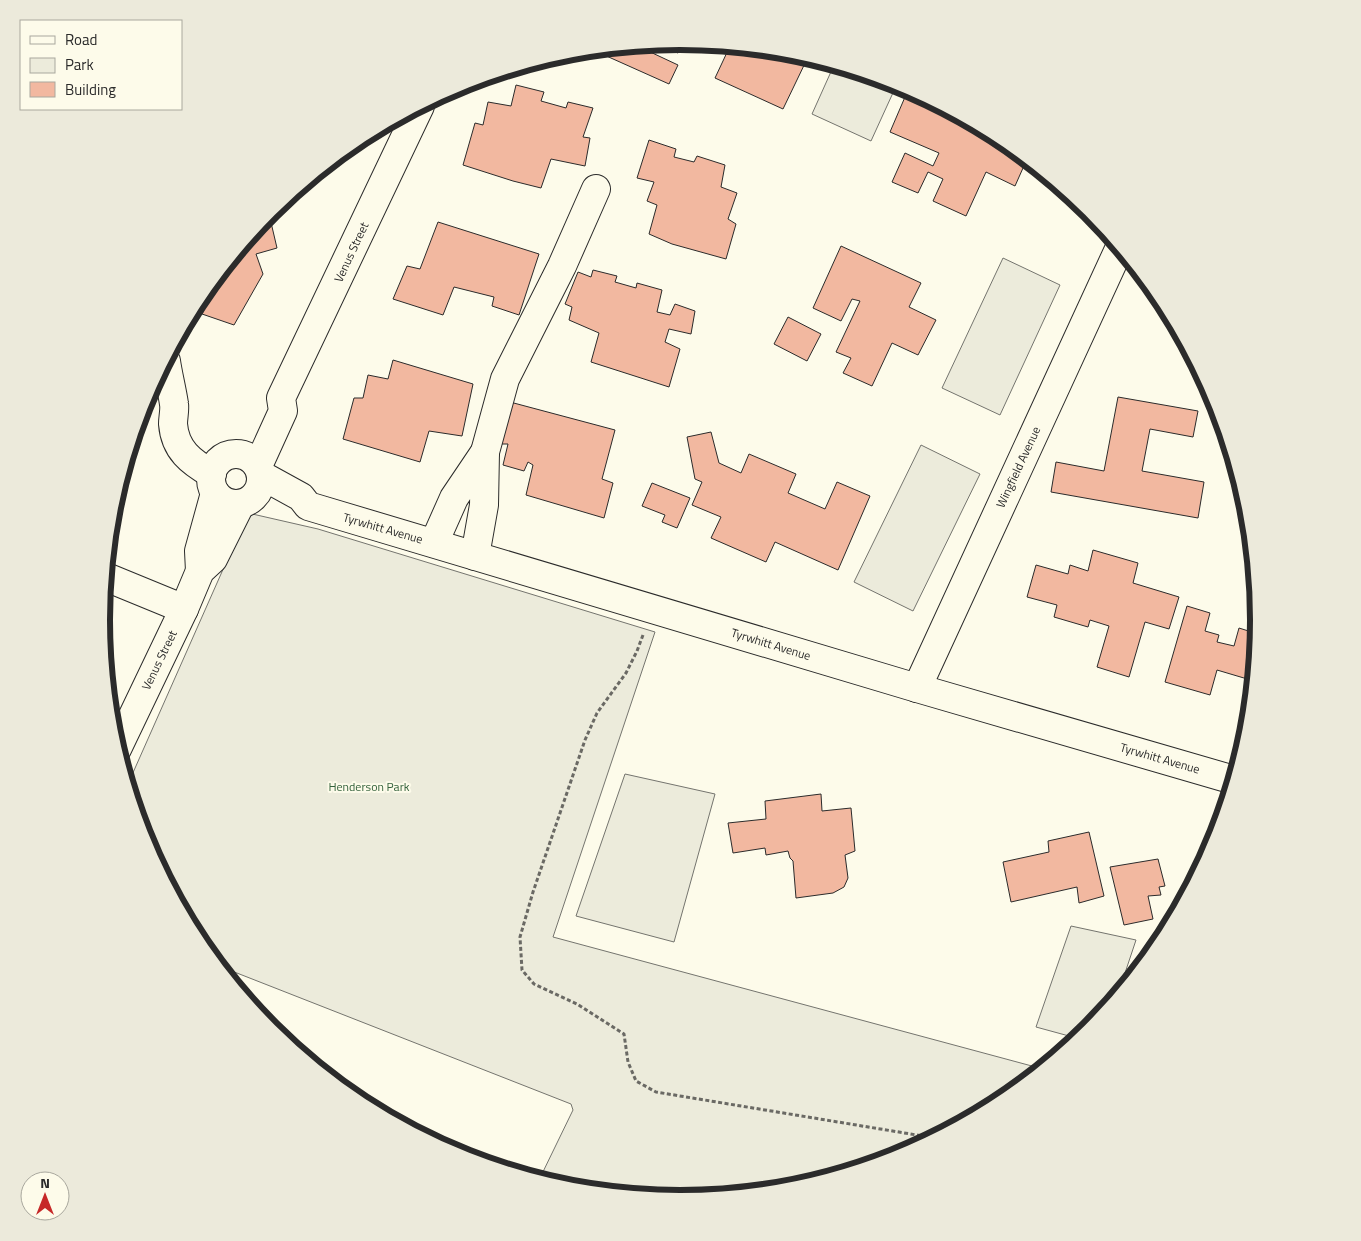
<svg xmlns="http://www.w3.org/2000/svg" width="1361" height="1241" font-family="'Titillium Web',sans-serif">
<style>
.green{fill:#ecebdb;stroke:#74746e}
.building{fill:#f2b8a0;stroke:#2b2b2b}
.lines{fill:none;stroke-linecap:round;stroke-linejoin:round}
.minor-casing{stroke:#2b2b2b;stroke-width:30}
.path{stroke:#6a6964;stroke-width:3;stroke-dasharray:4 2.5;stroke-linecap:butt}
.minor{stroke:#fdfbea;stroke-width:28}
.labels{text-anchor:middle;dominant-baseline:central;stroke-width:4;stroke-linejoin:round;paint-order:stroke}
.street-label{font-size:12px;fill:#2b2b2b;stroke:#fdfbea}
.park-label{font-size:12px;fill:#34623c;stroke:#fdfbea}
.rim{fill:none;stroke:#2b2b2b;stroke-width:6}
</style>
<rect width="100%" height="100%" fill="#fdfbea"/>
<!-- green -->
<g class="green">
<path d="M 834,65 L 897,84 L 871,141 L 812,114 Z"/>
<path d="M 1003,258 L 1060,285 L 1000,415 L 942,388 Z"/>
<path d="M 921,445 L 980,474 L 913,611 L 854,582 Z"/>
<path d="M 248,513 L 318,529 L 655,632 L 553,937 L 1043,1069 L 1002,1102 L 902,1156 L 793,1189 L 680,1200 L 567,1189 L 539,1180 L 573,1110 L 571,1104 L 219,966 L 199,942 L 145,842 L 128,784 Z"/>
<path d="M 625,774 L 715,794 L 674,942 L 576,916 Z"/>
<path d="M 1071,926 L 1136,940 L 1117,997 L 1090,1030 L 1080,1039 L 1036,1027 Z"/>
</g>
<!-- building -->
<g class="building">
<path d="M 683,41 L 678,53 L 656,44 L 681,41 Z"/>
<path d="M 648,44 L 646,50 L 678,65 L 669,84 L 593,50 Z"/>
<path d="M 730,46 L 794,52 L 808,57 L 783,109 L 715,78 Z"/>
<path d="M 516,85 L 544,92 L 541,101 L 566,108 L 568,102 L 593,108 L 583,137 L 590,138 L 585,166 L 551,159 L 541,188 L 513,181 L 463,165 L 475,123 L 483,125 L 488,102 L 511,106 Z"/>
<path d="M 908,90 L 1003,139 L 1027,159 L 1015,186 L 986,172 L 966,216 L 933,201 L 943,179 L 928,172 L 918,193 L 892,182 L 905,153 L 933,166 L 939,153 L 890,132 Z"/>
<path d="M 649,140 L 676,149 L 674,157 L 694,162 L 697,156 L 725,165 L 721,187 L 737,193 L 728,219 L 736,224 L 726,259 L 672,244 L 649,234 L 657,205 L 647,201 L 654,182 L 637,178 Z"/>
<path d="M 269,214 L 277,248 L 256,254 L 263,274 L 234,325 L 202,314 L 213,288 L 210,285 Z"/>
<path d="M 438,222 L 539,254 L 519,315 L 492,306 L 494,297 L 454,287 L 443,315 L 393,299 L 407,266 L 420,269 Z"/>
<path d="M 841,246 L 921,283 L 909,307 L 936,320 L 918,355 L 892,343 L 872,386 L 843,373 L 851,358 L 836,352 L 860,301 L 852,299 L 841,321 L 813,308 Z"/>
<path d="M 593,270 L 617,276 L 615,282 L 636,288 L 637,283 L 662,290 L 657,312 L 670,315 L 675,304 L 695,311 L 691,334 L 669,329 L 665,342 L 680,349 L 669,387 L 591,362 L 599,333 L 569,320 L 572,307 L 565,304 L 578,272 L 591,277 Z"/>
<path d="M 788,317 L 821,334 L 807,361 L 774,344 Z"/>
<path d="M 393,360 L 473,384 L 462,436 L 429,431 L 420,462 L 343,439 L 354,398 L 363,398 L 368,375 L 388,379 Z"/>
<path d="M 1118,397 L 1198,411 L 1193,437 L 1150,429 L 1142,471 L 1204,482 L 1198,518 L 1051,492 L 1056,462 L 1104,471 Z"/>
<path d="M 510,402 L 615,430 L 602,479 L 613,483 L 604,518 L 526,495 L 533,465 L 528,462 L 524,471 L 503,465 L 508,444 L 499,444 Z"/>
<path d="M 711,432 L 719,463 L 741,473 L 749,454 L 796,474 L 788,493 L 825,509 L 837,482 L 870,496 L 838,570 L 775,542 L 766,562 L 711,538 L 721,517 L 692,505 L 702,482 L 695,479 L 687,437 Z"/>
<path d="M 652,483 L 690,498 L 677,528 L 662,522 L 665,515 L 642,506 Z"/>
<path d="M 1093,550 L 1138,563 L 1133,583 L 1179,597 L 1169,629 L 1145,622 L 1129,677 L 1097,667 L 1109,626 L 1090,620 L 1088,627 L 1054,617 L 1057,605 L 1027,597 L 1036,565 L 1068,574 L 1070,565 L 1088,571 Z"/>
<path d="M 1187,606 L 1210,613 L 1205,631 L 1219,635 L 1217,642 L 1234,646 L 1239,628 L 1258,634 L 1254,681 L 1217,670 L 1210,695 L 1165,682 Z"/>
<path d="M 821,794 L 822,811 L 851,808 L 855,851 L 845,855 L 848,878 L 844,887 L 833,893 L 796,898 L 793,861 L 790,858 L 788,851 L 766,855 L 765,848 L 733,853 L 728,823 L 766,819 L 765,801 Z"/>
<path d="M 1089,832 L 1104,896 L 1079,903 L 1077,887 L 1011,902 L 1003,862 L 1049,852 L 1048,841 Z"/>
<path d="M 1158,859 L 1165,886 L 1159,887 L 1161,895 L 1148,896 L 1153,919 L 1124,925 L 1110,867 Z"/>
</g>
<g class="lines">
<defs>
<g id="minor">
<path d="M 166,361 C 168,375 172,390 174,404 C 175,410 173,417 173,424 C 175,450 191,462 212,474"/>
<path d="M 485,452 L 505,379 L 562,266 L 596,189"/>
<circle cx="236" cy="479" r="25"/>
<path d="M 258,466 L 283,411 L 281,398 L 420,106"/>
<path d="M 261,475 L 301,497 L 308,506 L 917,688 L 1234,780"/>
<path d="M 434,543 L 454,498 L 485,452 L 484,505 L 475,556"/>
<path d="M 200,571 L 199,551 L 215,493"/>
<path d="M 106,577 L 184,609"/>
<path d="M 917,688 L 1120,247"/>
<path d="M 117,749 L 184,609 L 200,571 L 213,559 L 240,505"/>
</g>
</defs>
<!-- minor casing -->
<use href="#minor" class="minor-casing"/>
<!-- path -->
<path class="path" d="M 643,635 L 637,651 L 626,673 L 597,713 L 585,740 L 533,892 L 520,937 L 522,970 L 534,984 L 577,1004 L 624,1034 L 628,1062 L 636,1081 L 656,1092 L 935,1138"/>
<!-- minor -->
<use href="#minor" class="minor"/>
</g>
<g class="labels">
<!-- street labels -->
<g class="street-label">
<text transform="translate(351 252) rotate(-65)">Venus Street</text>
<text transform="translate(1018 467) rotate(-65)">Wingfield Avenue</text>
<text transform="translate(383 528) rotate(16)">Tyrwhitt Avenue</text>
<text transform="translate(771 644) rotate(17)">Tyrwhitt Avenue</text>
<text transform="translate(159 660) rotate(-64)">Venus Street</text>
<text transform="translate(1160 758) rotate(16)">Tyrwhitt Avenue</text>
</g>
<!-- park labels -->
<g class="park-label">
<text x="369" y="786">Henderson Park</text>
</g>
</g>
<!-- crop -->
<path d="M0 0H1361V1241H0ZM110 620a570 570 0 1 1 1140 0a570 570 0 1 1-1140 0Z" fill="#eceadb" fill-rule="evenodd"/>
<path class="rim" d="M110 620a570 570 0 1 1 1140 0a570 570 0 1 1-1140 0Z"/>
<!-- legend -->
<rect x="20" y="20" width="162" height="90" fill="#fdfbea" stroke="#a9a89e"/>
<rect x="30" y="36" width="25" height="8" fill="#fdfbea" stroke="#a9a89e"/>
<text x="65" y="45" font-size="15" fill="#2b2b2b">Road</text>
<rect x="30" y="58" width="25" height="15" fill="#ecebdb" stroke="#a9a89e"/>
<text x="65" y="70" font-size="15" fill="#2b2b2b">Park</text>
<rect x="30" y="82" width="25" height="15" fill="#f2b8a0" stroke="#a9a89e"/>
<text x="65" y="95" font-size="15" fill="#2b2b2b">Building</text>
<!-- north arrow -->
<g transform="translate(45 1196)"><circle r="24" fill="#fdfbea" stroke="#a9a89e"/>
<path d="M0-4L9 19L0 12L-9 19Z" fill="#c62828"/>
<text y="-8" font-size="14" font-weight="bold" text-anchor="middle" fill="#2b2b2b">N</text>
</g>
</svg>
